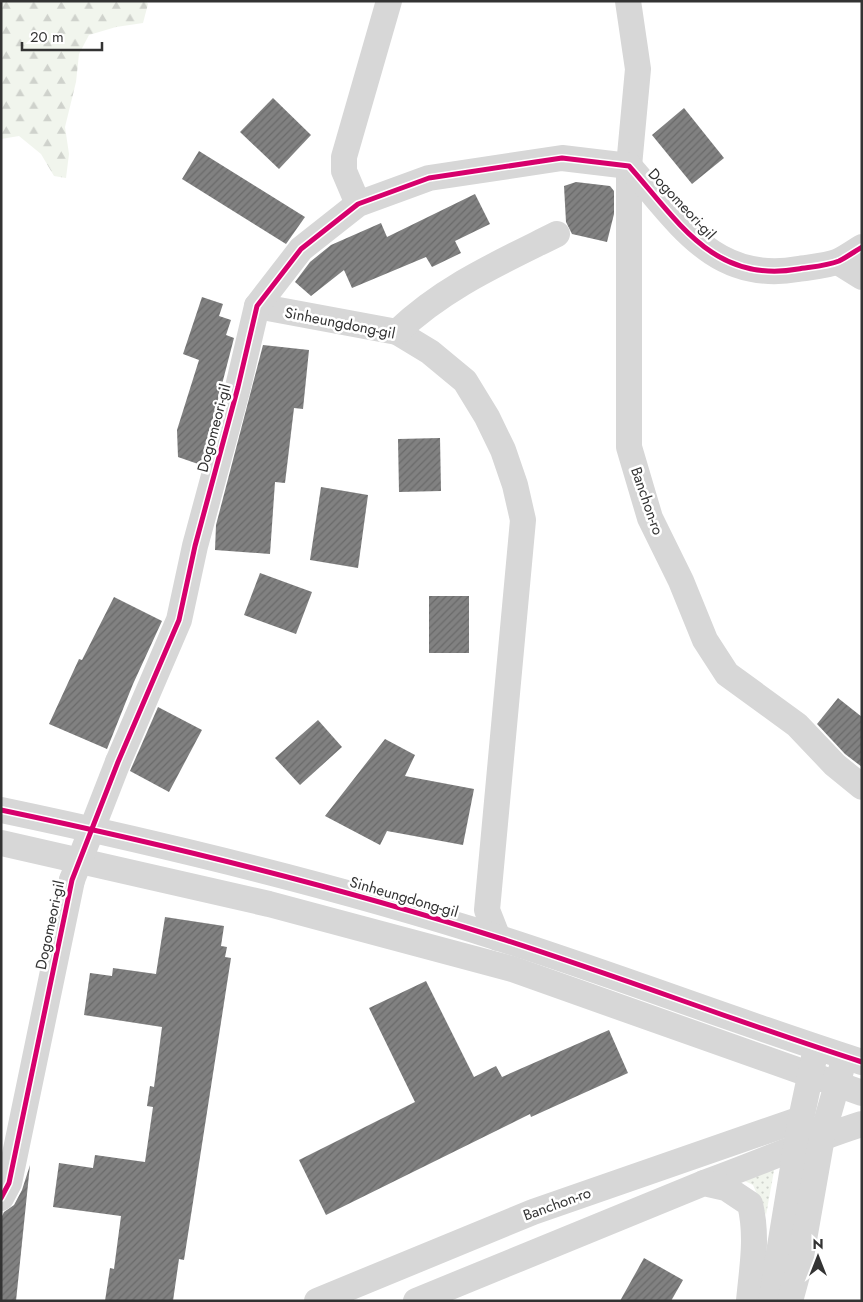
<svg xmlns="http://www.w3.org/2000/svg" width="863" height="1302" font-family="Jost,sans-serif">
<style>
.grass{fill:url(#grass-dots)}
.forest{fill:url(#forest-firs)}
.building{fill:url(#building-hatch)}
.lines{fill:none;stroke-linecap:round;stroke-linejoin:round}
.minor{stroke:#d7d7d7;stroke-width:26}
.minor-bridge{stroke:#d7d7d7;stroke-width:26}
.cycleway-casing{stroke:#fff;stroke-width:8}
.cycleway{stroke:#d6006c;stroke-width:5}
.labels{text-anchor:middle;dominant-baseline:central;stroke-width:5;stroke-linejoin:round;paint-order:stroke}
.street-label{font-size:15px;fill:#333;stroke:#fff}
</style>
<defs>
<pattern id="grass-dots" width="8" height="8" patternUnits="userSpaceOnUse" patternTransform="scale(1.25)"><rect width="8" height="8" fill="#f1f5ed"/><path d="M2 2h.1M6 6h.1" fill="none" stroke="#cfd2cc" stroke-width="1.8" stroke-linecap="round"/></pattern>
<pattern id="forest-firs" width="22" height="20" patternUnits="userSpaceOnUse" patternTransform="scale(1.25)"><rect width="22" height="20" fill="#f1f5ed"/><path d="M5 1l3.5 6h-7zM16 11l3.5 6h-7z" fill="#cfd2cc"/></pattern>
<pattern id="building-hatch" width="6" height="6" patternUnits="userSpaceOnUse" patternTransform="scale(1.25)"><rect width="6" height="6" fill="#818181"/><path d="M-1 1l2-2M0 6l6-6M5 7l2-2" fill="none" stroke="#6a6a6a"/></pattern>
</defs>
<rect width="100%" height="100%" fill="#fff"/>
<!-- grass -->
<path class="grass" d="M 776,1160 L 766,1215 L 753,1185 L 739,1178 Z"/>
<!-- forest -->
<path class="forest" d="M 1,1 L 146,1 L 148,4 L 143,23 L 116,27 L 89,35 L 79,54 L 76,82 L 65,127 L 69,154 L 66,178 L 54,176 L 41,154 L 19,136 L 1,139 Z"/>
<!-- building -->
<g class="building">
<path d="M 273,98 L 311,135 L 279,169 L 240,132 Z"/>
<path d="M 684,108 L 724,158 L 692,184 L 652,135 Z"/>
<path d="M 199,151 L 305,217 L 286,244 L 182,179 Z"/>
<path d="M 576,182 L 610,186 L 614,191 L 614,214 L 607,242 L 572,234 L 566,222 L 564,186 Z"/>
<path d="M 475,194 L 490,224 L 455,241 L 461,253 L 432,267 L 426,257 L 352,288 L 344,270 L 311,296 L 295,282 L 310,262 L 331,245 L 381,223 L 387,237 Z"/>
<path d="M 202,297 L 223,304 L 219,316 L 231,320 L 226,335 L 234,338 L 201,465 L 178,457 L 177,430 L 199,360 L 183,354 Z"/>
<path d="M 263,345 L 309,350 L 303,409 L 294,408 L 285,483 L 275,482 L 270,554 L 215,550 L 216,525 Z"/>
<path d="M 440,438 L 441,491 L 399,492 L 398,439 Z"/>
<path d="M 321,487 L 368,495 L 358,568 L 310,560 Z"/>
<path d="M 260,573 L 312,592 L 296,634 L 244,615 Z"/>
<rect x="429" y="596" width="40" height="57"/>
<path d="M 114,597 L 162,621 L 133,684 L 107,749 L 49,724 L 79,659 L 82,660 Z"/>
<path d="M 838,698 L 862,717 L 862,767 L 845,754 L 817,724 Z"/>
<path d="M 158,707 L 202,730 L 169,792 L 130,771 Z"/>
<path d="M 318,720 L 342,747 L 300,785 L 275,758 Z"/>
<path d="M 385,739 L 415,755 L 405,776 L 474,789 L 463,845 L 387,831 L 380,845 L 325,816 Z"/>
<path d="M 165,917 L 224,926 L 221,946 L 227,947 L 225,957 L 231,958 L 184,1260 L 179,1259 L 173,1301 L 105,1301 L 110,1268 L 114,1269 L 121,1216 L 53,1207 L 59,1163 L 93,1168 L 95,1155 L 145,1162 L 153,1107 L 147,1106 L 150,1086 L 154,1087 L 162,1027 L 84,1015 L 90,973 L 112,976 L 113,968 L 156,974 Z"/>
<path d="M 426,981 L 474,1077 L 496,1066 L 502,1077 L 609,1030 L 628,1073 L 531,1117 L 530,1114 L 326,1215 L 299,1160 L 415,1102 L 369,1008 Z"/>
<path d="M 30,1165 L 16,1301 L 1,1301 L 1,1218 L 4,1212 L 14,1205 L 22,1190 Z"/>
<path d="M 644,1258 L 683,1280 L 671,1301 L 620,1301 Z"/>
</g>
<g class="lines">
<!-- minor -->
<g class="minor">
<path d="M 628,1 L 638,69 L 629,166 L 629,447 L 650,518 L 681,581 L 705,640 L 727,674 L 797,725 L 835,765 L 862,787"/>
<path d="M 358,204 L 344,171 L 344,157 L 389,1"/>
<path d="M 838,262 L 862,277"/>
<path d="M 257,306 L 397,332 L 430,352 L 465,381 L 487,417 L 503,450 L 515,485 L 523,520 L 487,910 L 498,938"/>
<path d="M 397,332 C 444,287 499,263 557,234"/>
<path d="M 118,762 L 179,620 L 195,546 L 238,387 L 257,306 L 301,249 L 358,204 L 429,178 L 562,158 L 629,166 C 678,221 714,284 798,269 C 810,267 827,266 839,261 C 847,257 854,252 862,247"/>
<path d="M 1,810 C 168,845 336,886 499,938 C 621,977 740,1023 862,1062"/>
<path d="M 1,843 L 269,904 L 512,969 L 862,1093"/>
<path d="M 704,1183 C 757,1164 808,1141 862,1124"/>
<path d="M 1,1198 L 9,1183 L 72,880"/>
<path d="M 317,1301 L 533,1212 L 801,1119"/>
<path d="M 416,1301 L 704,1183 L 726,1188 L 750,1204 C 758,1237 752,1268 749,1301"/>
<path d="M 771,1301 L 801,1119 L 814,1058"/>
<path d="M 790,1301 L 799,1268 L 822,1137 L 842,1067"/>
</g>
<!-- minor-bridge -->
<path class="minor-bridge" d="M 72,880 L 118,762"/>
<defs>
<g id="cycleway">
<path d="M 1,810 C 168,845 336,886 499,938 C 621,977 740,1023 862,1062"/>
<path d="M 1,1198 L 9,1183 L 72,880 L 118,762 L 179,620 L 195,546 L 238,387 L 257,306 L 301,249 L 358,204 L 429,178 L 562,158 L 629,166 C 678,221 714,284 798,269 C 810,267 827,266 839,261 C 847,257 854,252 862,247"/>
</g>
</defs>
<!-- cycleway casing -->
<use href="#cycleway" class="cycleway-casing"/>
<!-- cycleway -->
<use href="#cycleway" class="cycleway"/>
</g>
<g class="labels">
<!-- street labels -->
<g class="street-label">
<text transform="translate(682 204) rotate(47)">Dogomeori-gil</text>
<text transform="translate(340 323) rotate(11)">Sinheungdong-gil</text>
<text transform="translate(214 428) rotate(-75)">Dogomeori-gil</text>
<text transform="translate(647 501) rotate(71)">Banchon-ro</text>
<text transform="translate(404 897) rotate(16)">Sinheungdong-gil</text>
<text transform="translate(50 925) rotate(-78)">Dogomeori-gil</text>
<text transform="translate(557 1204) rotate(-20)">Banchon-ro</text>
</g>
</g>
<!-- border -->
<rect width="863" height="1302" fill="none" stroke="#333333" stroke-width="5"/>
<!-- north arrow -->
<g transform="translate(818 1257)" stroke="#ffffff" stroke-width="4" paint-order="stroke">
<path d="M0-4L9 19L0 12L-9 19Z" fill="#333333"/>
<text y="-8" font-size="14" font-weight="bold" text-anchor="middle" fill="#333333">N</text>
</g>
<!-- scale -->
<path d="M22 42v8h80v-8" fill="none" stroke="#333333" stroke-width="2.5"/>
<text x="30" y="42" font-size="15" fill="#333333" stroke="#ffffff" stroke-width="4" paint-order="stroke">20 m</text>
</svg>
